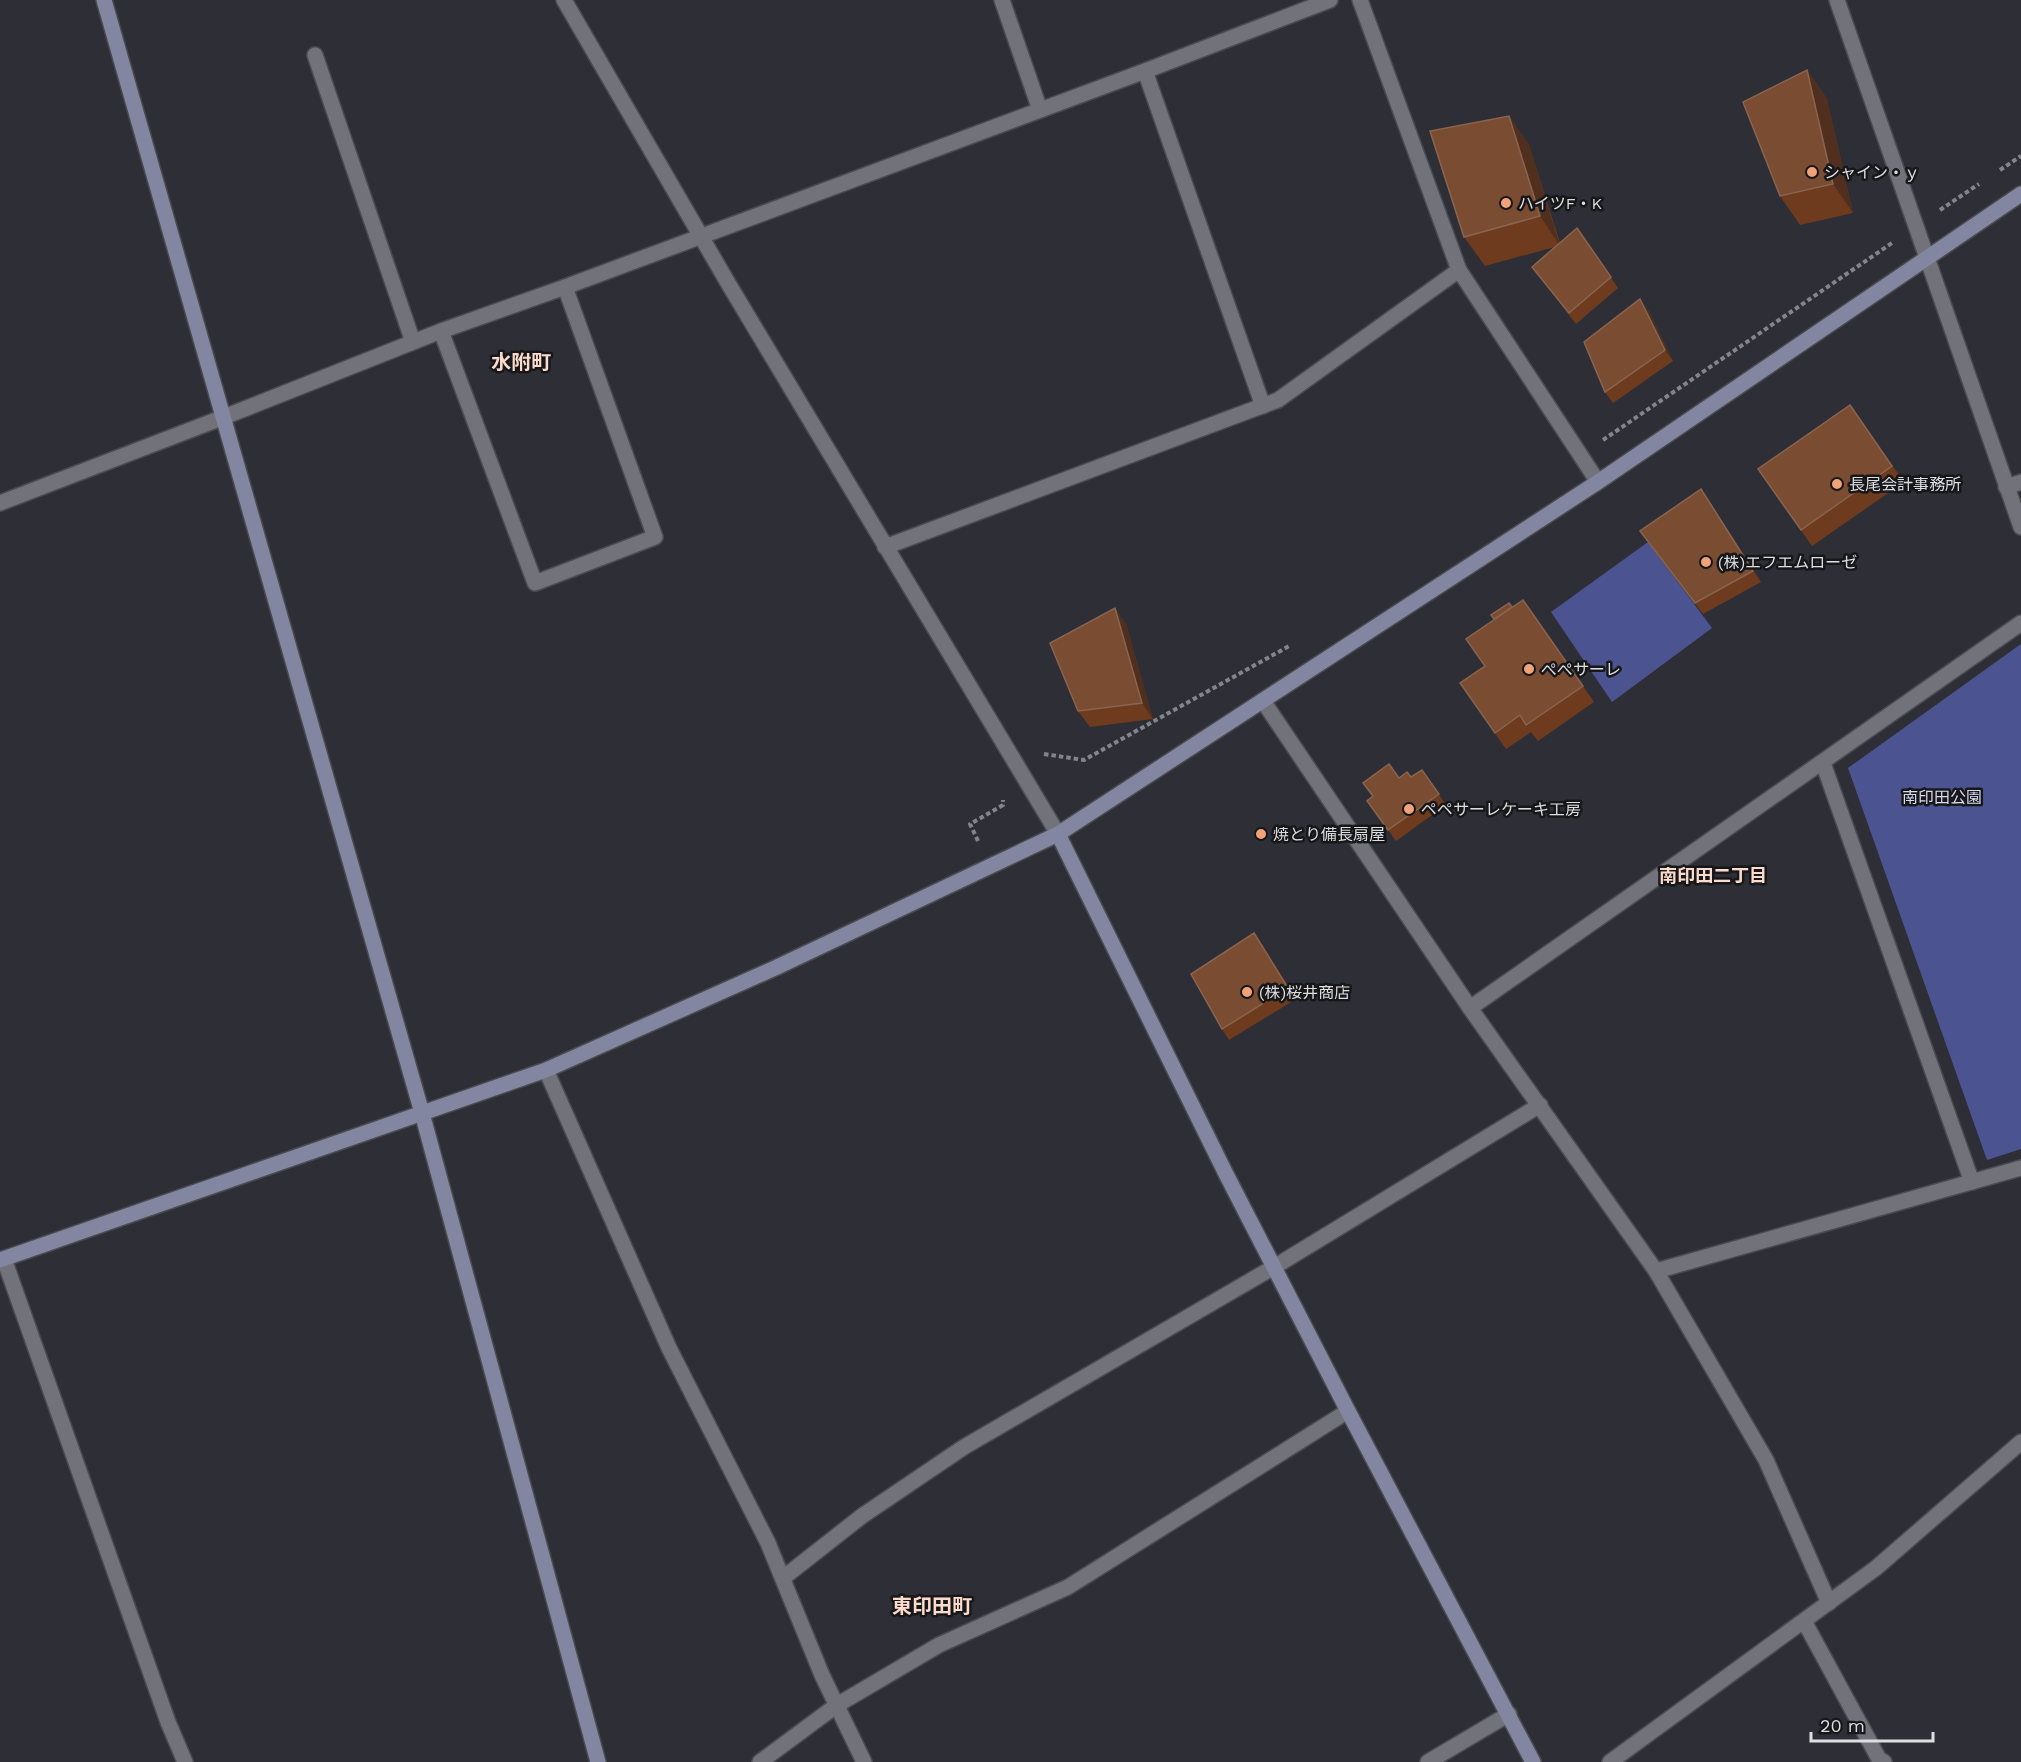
<svg xmlns="http://www.w3.org/2000/svg" width="2021" height="1762" font-family="'Work Sans','Noto Sans JP',sans-serif">
<style>
.green{fill:#4c5391}
.lines{fill:none;stroke-linecap:round;stroke-linejoin:round}
.street-casing{stroke:#4a4b50;stroke-width:18}
.secondary-casing{stroke:#4a4b50;stroke-width:18}
.path{stroke:#84858a;stroke-width:4;stroke-dasharray:4.5 3;stroke-linecap:butt}
.street{stroke:#71727a;stroke-width:15}
.secondary{stroke:#8286a0;stroke-width:15}
.wall{fill:#6e3b1e}
.shaded-wall{fill:#502f1f}
.building{fill:#7a4d33;stroke:#8a644e;stroke-width:1.5}
.poi-dot{fill:#f0a27a;stroke:#17171a;stroke-width:2}
.labels{text-anchor:middle;dominant-baseline:central;stroke-width:5;stroke-linejoin:round;paint-order:stroke}
.poi-label{font-size:16px;fill:#dddee2;stroke:#17171a;text-anchor:start}
.park-label{font-size:16px;fill:#d6daef;stroke:#17171a}
.neighbourhood-label{font-size:18px;font-weight:bold;fill:#fadbcc;stroke:#17171a}
.quarter-label{font-size:20px;font-weight:bold;fill:#fadbcc;stroke:#17171a}
</style>
<rect width="100%" height="100%" fill="#2e2f36"/>
<!-- green -->
<g class="green">
<path d="M 1648,542 L 1712,628 L 1612,702 L 1551,612 Z"/>
<path d="M 2021,644 L 2021,1149 L 1987,1160 L 1848,768 Z"/>
</g>
<g class="lines">
<defs>
<g id="street">
<path d="M 564,0 L 728,283 L 1058,834"/>
<path d="M 1002,0 L 1040,110"/>
<path d="M 1360,0 L 1459,270 L 1598,482"/>
<path d="M 1837,0 L 2021,527"/>
<path d="M 315,55 L 413,342"/>
<path d="M 1145,71 L 1263,406"/>
<path d="M 441,331 L 535,583 L 655,537 L 565,287"/>
<path d="M 2006,487 L 2021,482"/>
<path d="M 0,503 L 224,417 L 441,331 L 565,287 L 1145,71 L 1330,0"/>
<path d="M 885,547 L 1278,400 L 1459,270"/>
<path d="M 1263,701 L 1470,1008 L 1656,1271 L 1766,1460 L 1829,1603"/>
<path d="M 1823,763 L 1972,1182"/>
<path d="M 1470,1008 L 2021,623"/>
<path d="M 546,1070 L 669,1348 L 768,1543 L 822,1675 L 864,1762"/>
<path d="M 4,1259 L 168,1722 L 185,1762"/>
<path d="M 1656,1271 L 2021,1168"/>
<path d="M 783,1578 L 862,1516 L 964,1447 L 1274,1267 L 1540,1105"/>
<path d="M 1804,1621 L 1879,1759 L 1884,1762"/>
<path d="M 760,1762 L 837,1705 L 939,1645 L 1068,1587 L 1348,1411"/>
<path d="M 1428,1762 L 1509,1714"/>
<path d="M 1610,1762 L 1876,1568 L 2021,1442"/>
</g>
<g id="secondary">
<path d="M 104,0 L 422,1113 L 598,1762"/>
<path d="M 1058,834 L 1226,1174 L 1348,1411 L 1533,1762"/>
<path d="M 0,1260 L 546,1070 L 775,968 L 1058,834 L 1598,482 L 2021,194"/>
</g>
</defs>
<!-- street casing -->
<use href="#street" class="street-casing"/>
<!-- secondary casing -->
<use href="#secondary" class="secondary-casing"/>
<!-- path -->
<g class="path">
<path d="M 2000,170 L 2021,156"/>
<path d="M 1940,210 L 1979,184"/>
<path d="M 1603,440 L 1892,243"/>
<path d="M 1044,754 L 1084,760 L 1291,645"/>
<path d="M 978,841 L 970,824 L 1003,805 L 1003,800"/>
</g>
<!-- street -->
<use href="#street" class="street"/>
<!-- secondary -->
<use href="#secondary" class="secondary"/>
</g>
<!-- wall -->
<g class="wall">
<path d="M 1807,70 L 1827,99 L 1853,213 L 1800,225 L 1780,196 Z"/>
<path d="M 1509,116 L 1529,145 L 1560,243 L 1577,228 L 1618,288 L 1576,324 L 1532,267 L 1555,247 L 1485,266 L 1464,237 Z"/>
<path d="M 1648,310 L 1673,361 L 1613,403 L 1605,392 Z"/>
<path d="M 1850,405 L 1904,482 L 1812,546 L 1758,469 Z"/>
<path d="M 1708,500 L 1761,582 L 1703,614 L 1640,531 Z"/>
<path d="M 1523,600 L 1594,702 L 1538,741 L 1531,732 L 1506,749 L 1460,683 L 1485,666 L 1512,607 Z"/>
<path d="M 1126,624 L 1153,719 L 1090,727 L 1078,711 Z"/>
<path d="M 1422,770 L 1446,805 L 1396,841 L 1367,801 L 1373,797 L 1363,783 L 1399,778 L 1411,777 Z"/>
<path d="M 1262,944 L 1296,999 L 1229,1040 L 1222,1029 Z"/>
</g>
<!-- shaded-wall -->
<g class="shaded-wall">
<path d="M 1807,70 L 1827,99 L 1853,213 L 1833,184 Z"/>
<path d="M 1509,116 L 1529,145 L 1560,246 L 1540,216 Z"/>
<path d="M 1640,299 L 1648,310 L 1673,361 L 1665,350 Z"/>
<path d="M 1701,489 L 1708,500 L 1761,582 L 1753,571 Z"/>
<path d="M 1115,608 L 1126,624 L 1153,719 L 1142,703 Z"/>
<path d="M 1254,933 L 1262,944 L 1296,999 L 1288,988 Z"/>
</g>
<!-- building -->
<g class="building">
<path d="M 1807,70 L 1833,184 L 1780,196 L 1743,102 Z"/>
<path d="M 1509,116 L 1540,216 L 1464,237 L 1430,131 Z"/>
<path d="M 1577,228 L 1611,277 L 1569,313 L 1532,267 Z"/>
<path d="M 1640,299 L 1665,350 L 1605,392 L 1584,342 Z"/>
<path d="M 1850,405 L 1892,466 L 1801,530 L 1758,469 Z"/>
<path d="M 1701,489 L 1753,571 L 1695,603 L 1640,531 Z"/>
<path d="M 1523,600 L 1583,686 L 1526,725 L 1520,715 L 1495,733 L 1460,683 L 1485,666 L 1466,639 Z"/>
<path d="M 1509,603 L 1512,607 L 1494,619 L 1491,615 Z"/>
<path d="M 1115,608 L 1142,703 L 1078,711 L 1050,643 Z"/>
<path d="M 1389,764 L 1399,778 L 1407,772 L 1411,777 L 1422,770 L 1439,794 L 1388,830 L 1367,801 L 1373,796 L 1363,783 Z"/>
<path d="M 1254,933 L 1288,988 L 1222,1029 L 1191,974 Z"/>
</g>
<!-- markers -->
<g class="poi-dot">
<circle cx="1812" cy="172" r="6"/>
<circle cx="1506" cy="203" r="6"/>
<circle cx="1837" cy="484" r="6"/>
<circle cx="1706" cy="562" r="6"/>
<circle cx="1529" cy="669" r="6"/>
<circle cx="1409" cy="809" r="6"/>
<circle cx="1261" cy="834" r="6"/>
<circle cx="1247" cy="992" r="6"/>
</g>
<g class="labels">
<!-- poi labels -->
<g class="poi-label">
<text x="1824" y="172">シャイン・ｙ</text>
<text x="1518" y="203">ハイツF・K</text>
<text x="1849" y="484">長尾会計事務所</text>
<text x="1718" y="562">(株)エフエムローゼ</text>
<text x="1541" y="669">ぺぺサーレ</text>
<text x="1421" y="809">ペペサーレケーキ工房</text>
<text x="1273" y="834">焼とり備長扇屋</text>
<text x="1259" y="992">(株)桜井商店</text>
</g>
<!-- park labels -->
<g class="park-label">
<text x="1942" y="797">南印田公園</text>
</g>
<!-- neighbourhood labels -->
<g class="neighbourhood-label">
<text x="1713" y="875">南印田二丁目</text>
</g>
<!-- quarter labels -->
<g class="quarter-label">
<text x="521" y="362">水附町</text>
<text x="932" y="1606">東印田町</text>
</g>
</g>
<!-- scale -->
<path d="M1811 1732v9h122v-9" fill="none" stroke="#dddee2" stroke-width="3"/>
<text x="1820" y="1732" font-size="18" fill="#dddee2" stroke="#17171a" stroke-width="4.5" paint-order="stroke">20 m</text>
</svg>
